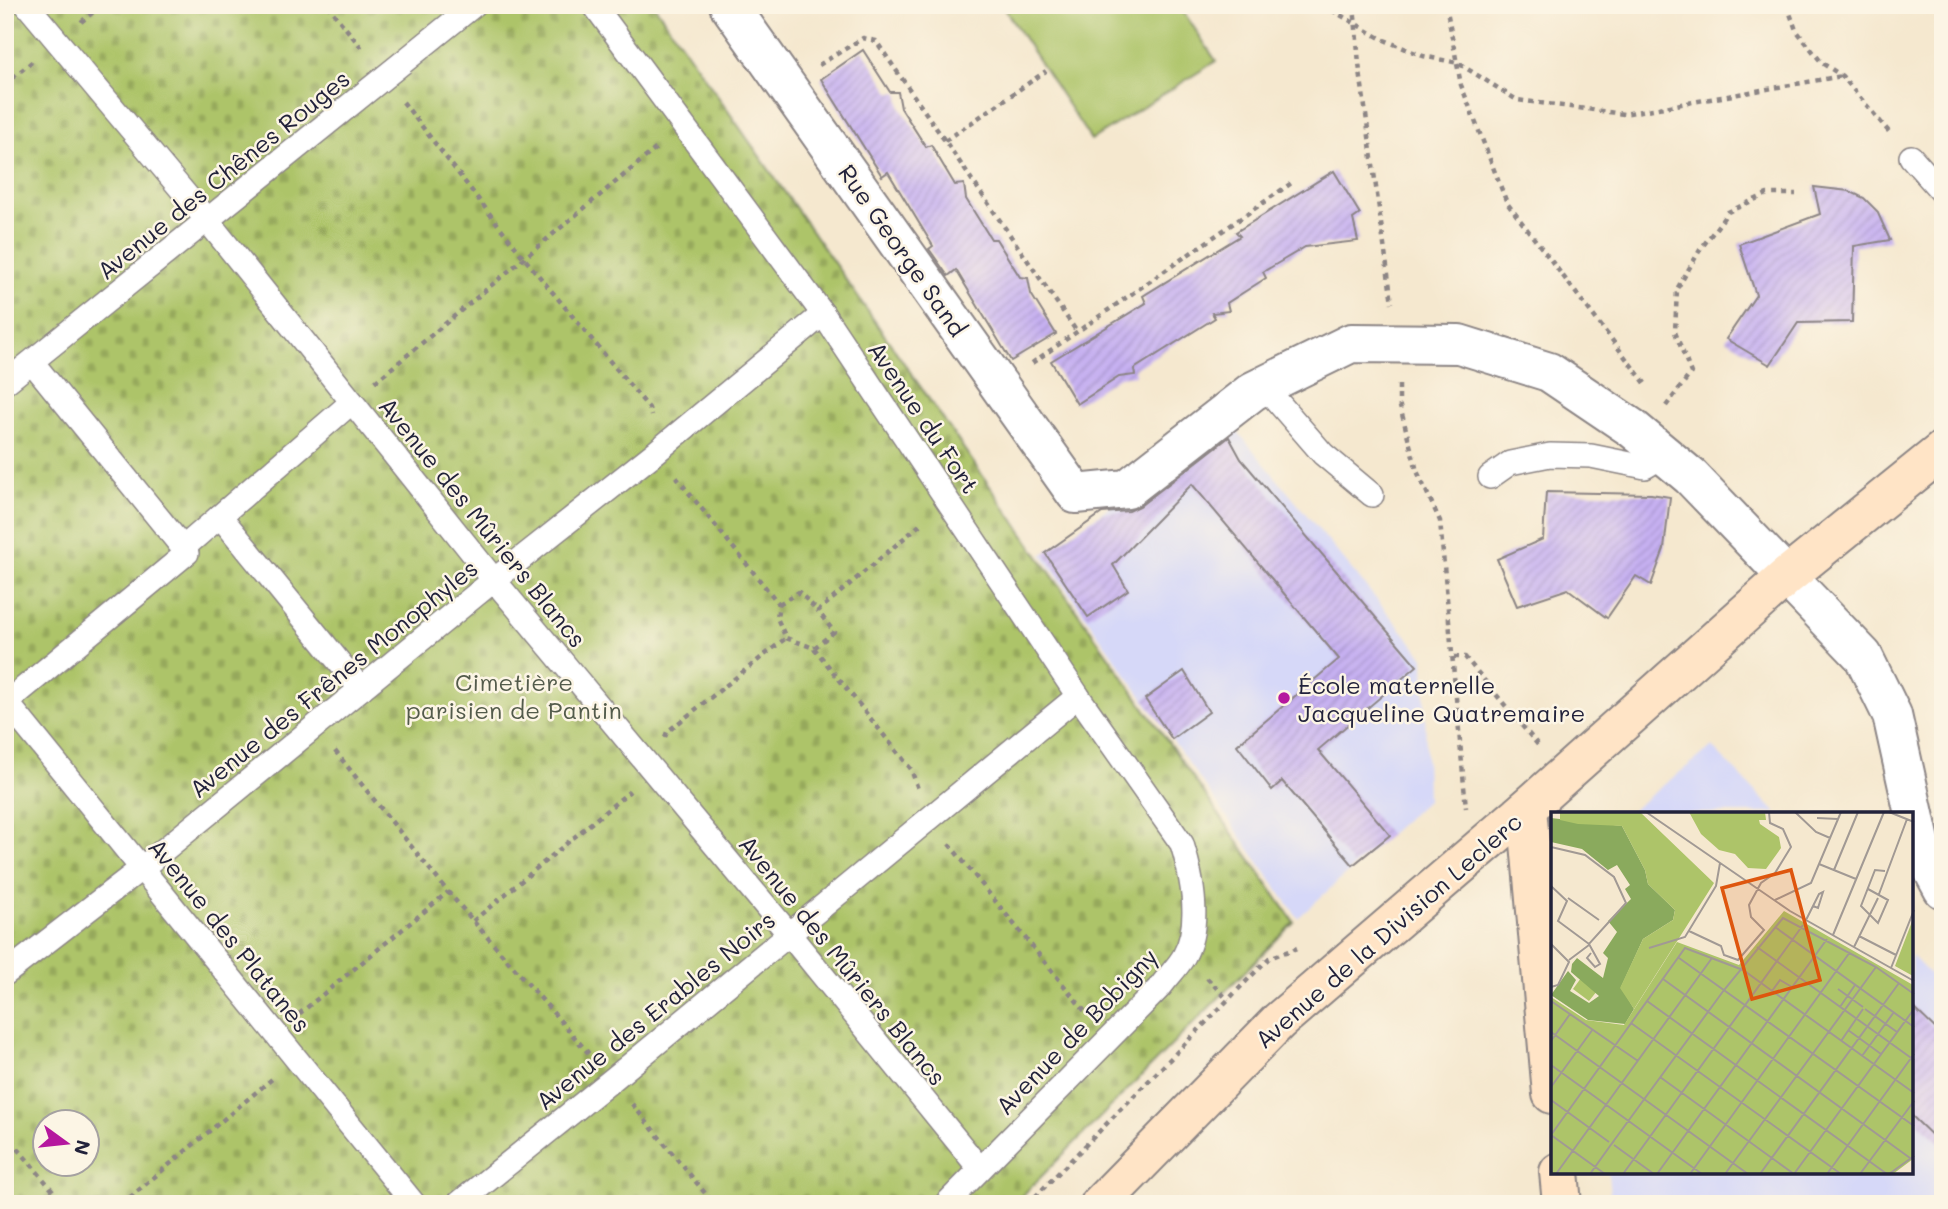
<svg xmlns="http://www.w3.org/2000/svg" width="1948" height="1209" font-family="Mali,sans-serif">
<style>
.built{fill:#d6d8f8}
.green{fill:#adc469;stroke:#687352;stroke-width:2}
.cemetery{fill:url(#cemetery-stones);stroke:#687352;stroke-width:2;fill-rule:evenodd}
.building{fill:url(#building-hatch)}
.lines{fill:none;stroke-linecap:round;stroke-linejoin:round}
.lane-casing{stroke:#8c8585;stroke-width:26}
.street-casing{stroke:#8c8585;stroke-width:42}
.secondary-casing{stroke:#8c8585;stroke-width:42}
.path{stroke:#8c8585;stroke-width:4.5;stroke-dasharray:5 5;stroke-linecap:butt}
.lane{stroke:#fff;stroke-width:23}
.street{stroke:#fff;stroke-width:38}
.secondary{stroke:#ffe4c6;stroke-width:38}
.poi-dot{fill:#b5179e;stroke:#fcf5e5;stroke-width:2.5}
.labels{text-anchor:middle;dominant-baseline:central;stroke-width:5;stroke-linejoin:round;paint-order:stroke}
.street-label{font-size:24px;fill:#22223b;stroke:#fcf5e5}
.park-label{font-size:24px;fill:#535b4b;stroke:#fcf5e5}
.poi-label{font-size:24px;fill:#22223b;stroke:#fcf5e5;text-anchor:start}
.inset-road{fill:none;stroke:#a19994;stroke-width:2}
.view{fill:#de560e;fill-opacity:0.15;stroke:#de560e;stroke-width:3.5}
.inset-edge{fill:none;stroke:#22223b;stroke-width:3.5}
</style>
<defs>
<pattern id="cemetery-stones" width="16" height="16" patternUnits="userSpaceOnUse" patternTransform="scale(1.75)"><rect width="16" height="16" fill="#adc469"/><path d="M2 7V4a2 2 0 0 1 4 0v3zM10 15v-3a2 2 0 0 1 4 0v3z" fill="#95a85c"/></pattern>
<pattern id="building-hatch" width="6" height="6" patternUnits="userSpaceOnUse" patternTransform="scale(1.75)"><rect width="6" height="6" fill="#c6b0f1"/><path d="M-1 1l2-2M0 6l6-6M5 7l2-2" fill="none" stroke="#aa97d0"/></pattern>
</defs>
<rect width="100%" height="100%" fill="#fcf5e5"/>
<filter id="ink" filterUnits="userSpaceOnUse"><feTurbulence type="fractalNoise" baseFrequency=".0143" numOctaves="2"/><feDisplacementMap in="SourceGraphic" scale="14" xChannelSelector="R" yChannelSelector="G"/><feConvolveMatrix kernelMatrix="1 2 1 2 8 2 1 2 1" color-interpolation-filters="sRGB"/></filter>
<filter id="wash" filterUnits="userSpaceOnUse"><feTurbulence type="fractalNoise" baseFrequency=".00686" numOctaves="4" result="noise"/><feDisplacementMap in="SourceGraphic" scale="28" xChannelSelector="R" yChannelSelector="G"/><feGaussianBlur stdDeviation="1.57" result="paint"/><feColorMatrix in="noise" values="0 0 0 0 0 0 0 0 0 0 0 0 0 0 0 0 0 1.4 0 .05"/><feComposite in="paint" operator="in"/></filter>
<g filter="url(#wash)">
<rect width="100%" height="100%" fill="#f5e8cf"/>
<!-- built -->
<g class="built">
<path d="M 1229,421 L 1424,657 L 1427,800 L 1298,918 L 1042,555 Z"/>
<path d="M 1712,747 L 1776,813 L 1628,813 Z"/>
<path d="M 1911,955 L 1943,988 L 1943,1204 L 1611,1204 L 1608,1172 L 1911,1172 Z"/>
</g>
<!-- green -->
<path class="green" d="M 1002,5 L 1179,5 L 1216,61 L 1091,140 Z"/>
<!-- cemetery -->
<path class="cemetery" d="M 5,5 L 654,5 L 1294,922 L 1014,1204 L 5,1204 ZM 46,1122 L 88,1122 L 88,1164 L 46,1164 Z"/>
<g id="blocks">
<!-- building -->
<g class="building">
<path d="M 863,50 L 890,92 L 898,92 L 901,108 L 926,147 L 931,145 L 955,185 L 964,184 L 966,199 L 991,239 L 996,239 L 1020,277 L 1028,278 L 1031,294 L 1056,334 L 1011,361 L 956,270 L 948,276 L 929,249 L 933,246 L 888,172 L 882,176 L 821,79 Z"/>
<path d="M 1334,171 L 1360,214 L 1353,219 L 1358,241 L 1305,247 L 1295,253 L 1263,272 L 1266,278 L 1227,303 L 1229,311 L 1212,313 L 1215,318 L 1134,369 L 1135,375 L 1119,377 L 1077,404 L 1051,361 L 1146,303 L 1143,296 L 1240,236 L 1236,232 Z"/>
<path d="M 1814,187 L 1849,191 L 1864,198 L 1877,211 L 1890,240 L 1854,246 L 1852,322 L 1798,323 L 1770,365 L 1726,339 L 1756,295 L 1739,244 L 1820,214 Z"/>
<path d="M 1229,437 L 1241,459 L 1417,666 L 1318,750 L 1390,835 L 1353,865 L 1282,781 L 1272,790 L 1237,745 L 1339,659 L 1192,484 L 1113,565 L 1128,590 L 1088,617 L 1045,553 L 1102,513 L 1129,511 L 1140,506 Z"/>
<path d="M 1546,492 L 1651,494 L 1670,497 L 1664,549 L 1651,585 L 1636,576 L 1607,618 L 1568,589 L 1517,606 L 1497,559 L 1543,539 Z"/>
<path d="M 1184,671 L 1209,712 L 1172,739 L 1145,699 Z"/>
<path d="M 1911,1005 L 1943,1036 L 1943,1146 L 1911,1115 Z"/>
</g>
</g>
</g>
<g filter="url(#ink)">
<use href="#blocks" fill-opacity="0" stroke="#8c8585" stroke-width="2"/>
<g class="lines">
<defs>
<g id="lane">
<path d="M 27,5 L 207,220 L 494,580 L 789,934 L 980,1169"/>
<path d="M 594,5 L 823,314 L 1078,696 L 1182,844 C 1192,877 1202,924 1184,956 C 1178,967 1168,976 1161,986 L 946,1204"/>
<path d="M 1911,157 L 1943,193"/>
<path d="M 5,383 L 474,5"/>
<path d="M 1264,386 L 1323,454 L 1372,495"/>
<path d="M 1490,477 L 1510,463 L 1550,455 L 1591,456 L 1645,467 L 1665,455"/>
<path d="M 220,516 L 361,689"/>
<path d="M 183,548 L 352,402"/>
<path d="M 5,700 L 414,1204"/>
<path d="M 7,702 L 187,553 L 32,362"/>
<path d="M 5,974 L 142,868 L 494,580 L 656,452 L 823,314"/>
<path d="M 458,1204 L 612,1080 L 1078,696"/>
</g>
<path id="street" d="M 729,5 L 1076,494 L 1127,489 L 1253,391 L 1351,343 L 1459,344 L 1549,372 L 1632,428 L 1691,477 L 1863,656 L 1892,715 L 1922,850 L 1943,889"/>
<g id="secondary">
<path d="M 1527,808 L 1552,1094"/>
<path d="M 1559,1172 L 1562,1204"/>
<path d="M 1100,1204 L 1279,1021 L 1527,808 L 1786,577 L 1943,450"/>
</g>
</defs>
<!-- lane casing -->
<use href="#lane" class="lane-casing"/>
<!-- street casing -->
<use href="#street" class="street-casing"/>
<!-- secondary casing -->
<use href="#secondary" class="secondary-casing"/>
<!-- path -->
<g class="path">
<path d="M 327,5 L 364,51"/>
<path d="M 1323,5 L 1382,39 L 1423,56 L 1458,63 L 1517,100 L 1624,114 L 1842,76"/>
<path d="M 1354,5 L 1359,64 L 1392,303"/>
<path d="M 1446,5 L 1461,85 L 1507,203 L 1648,387"/>
<path d="M 1787,5 L 1796,30 L 1822,63 L 1842,76 L 1890,133"/>
<path d="M 81,22 L 102,5"/>
<path d="M 819,65 L 863,38 L 876,41 L 1077,332"/>
<path d="M 5,84 L 33,61"/>
<path d="M 403,102 L 524,258 L 649,408 L 651,416"/>
<path d="M 945,141 L 1046,71"/>
<path d="M 5,329 L 12,337"/>
<path d="M 1032,363 L 1293,182"/>
<path d="M 375,382 L 659,146"/>
<path d="M 1399,385 L 1399,403 L 1417,471 L 1440,521 L 1466,808"/>
<path d="M 1666,406 L 1691,373 L 1675,332 L 1677,289 L 1700,250 L 1728,212 L 1767,194 L 1796,194"/>
<path d="M 676,477 L 779,604 L 777,618 L 786,638 L 814,648 L 834,632 L 818,611 L 922,523"/>
<path d="M 779,604 L 799,592 L 818,611"/>
<path d="M 814,648 L 911,769 L 918,789"/>
<path d="M 1454,657 L 1465,657 L 1538,745"/>
<path d="M 665,737 L 667,732 L 786,638"/>
<path d="M 335,751 L 448,892 L 590,1055"/>
<path d="M 949,844 L 1087,1014"/>
<path d="M 473,921 L 630,791"/>
<path d="M 1207,978 L 1228,1000"/>
<path d="M 299,1014 L 448,892"/>
<path d="M 632,1104 L 714,1204"/>
<path d="M 5,1133 L 64,1204"/>
<path d="M 122,1204 L 272,1079"/>
<path d="M 1028,1204 L 1269,958 L 1297,948"/>
</g>
<!-- lane -->
<use href="#lane" class="lane"/>
<!-- street -->
<use href="#street" class="street"/>
<!-- secondary -->
<use href="#secondary" class="secondary"/>
</g>
</g>
<!-- markers -->
<circle class="poi-dot" cx="1284" cy="698" r="7"/>
<g class="labels">
<!-- street labels -->
<g class="street-label">
<text transform="translate(223 174) rotate(-39)">Avenue des Chênes Rouges</text>
<text transform="translate(903 250) rotate(55)">Rue George Sand</text>
<text transform="translate(924 417) rotate(56)">Avenue du Fort</text>
<text transform="translate(483 522) rotate(51)">Avenue des Mûriers Blancs</text>
<text transform="translate(333 678) rotate(-39)">Avenue des Frênes Monophyles</text>
<text transform="translate(1388 930) rotate(-41)">Avenue de la Division Leclerc</text>
<text transform="translate(230 935) rotate(51)">Avenue des Platanes</text>
<text transform="translate(843 960) rotate(51)">Avenue des Mûriers Blancs</text>
<text transform="translate(655 1010) rotate(-39)">Avenue des Erables Noirs</text>
<text transform="translate(1076 1031) rotate(-46)">Avenue de Bobigny</text>
</g>
<!-- park labels -->
<g class="park-label">
<text x="514" y="681">Cimetière<tspan x="514" dy="28">parisien de Pantin</tspan></text>
</g>
<!-- poi labels -->
<g class="poi-label">
<text x="1298" y="684">École maternelle<tspan x="1298" dy="28">Jacqueline Quatremaire</tspan></text>
</g>
</g>
<!-- overview -->
<g transform="translate(1551 812)">
<rect width="362" height="362" fill="#f5e8cf"/>
<path d="M 138,0 L 214,0 L 215,8 L 208,8 L 209,12 L 228,25 L 230,36 L 215,57 L 197,56 L 184,42 L 168,38 L 150,22 ZM 362,107 L 363,164 L 362,164 L 344,154 ZM 30,166 L 46,179 L 38,189 L 22,177 Z" fill="#adc469"/>
<path d="M 0,6 L 71,14 L 94,58 L 97,72 L 124,98 L 122,108 L 92,127 L 70,175 L 83,197 L 74,212 L 37,208 L 0,183 L 17,159 L 25,168 L 19,179 L 38,191 L 48,184 L 20,160 L 21,152 L 26,146 L 52,166 L 57,146 L 52,141 L 66,120 L 57,109 L 80,87 L 74,77 L 79,73 L 66,53 L 57,58 L 31,37 L 0,30 Z" fill="#8aaa5d"/>
<path d="M 233,99 L 362,173 L 362,347 L 342,362 L 0,362 L 0,185 L 35,208 L 73,213 L 126,130 L 188,153 Z" fill="#adc469"/>
<path d="M 9,0 L 89,0 L 163,71 L 83,197 L 69,176 L 92,127 L 122,108 L 124,98 L 97,72 L 94,58 L 71,14 L 27,12 L 9,8 Z" fill="#adc469"/>
<path class="inset-road" d="M 95,0 L 239,99 L 363,169M 244,0 L 265,20 L 279,26M 338,0 L 363,10M 266,6 L 287,7M 0,35 L 34,43 L 63,65 L 75,91 L 38,132 L 7,109 L 16,89 L 0,74M 268,52 L 305,67M 283,58 L 307,0M 317,77 L 337,88 L 327,111 L 310,94 L 324,58 L 334,59M 328,82 L 356,7M 17,86 L 48,108M 224,88 L 260,71 L 290,0M 255,108 L 268,82 L 272,80 L 267,96 L 262,94M 224,115 L 363,215M 138,119 L 170,134 L 173,143 L 187,148 L 213,118 L 200,105 L 198,93 L 210,71 L 224,61 L 240,35 L 232,17 L 219,11 L 218,0M 282,123 L 333,0M 308,124 L 345,143M 0,132 L 18,150 L 7,173 L 0,175M 38,132 L 49,152 L 44,155 L 36,146 L 40,141M 206,135 L 363,248M 303,135 L 327,86M 98,136 L 134,125 L 165,74 L 169,51M 128,146 L 363,314M 18,148 L 38,133M 340,156 L 363,98M 112,167 L 359,346M 287,177 L 312,195M 221,179 L 229,168 L 241,175M 0,189 L 87,249M 96,189 L 336,362M 289,195 L 304,173M 314,197 L 346,220M 80,211 L 290,362M 297,218 L 330,242M 0,220 L 197,362M 0,229 L 19,202M 290,229 L 312,197M 311,244 L 343,200M 0,253 L 151,362M 109,265 L 243,362M 0,275 L 42,217M 0,288 L 58,330M 0,323 L 134,136 L 192,158 L 363,281M 0,323 L 54,362M 63,329 L 59,334 L 173,178 L 232,106 L 325,155 L 363,182M 63,333 L 103,362M 5,362 L 161,146M 39,362 L 59,334M 72,362 L 252,113M 106,362 L 276,127M 139,362 L 299,140M 174,362 L 325,155M 209,362 L 348,171M 243,362 L 363,197M 276,362 L 363,242M 309,362 L 363,289M 338,362 L 363,344"/>
<path class="view" d="M 240,58 L 269,168 L 201,187 L 171,76 Z"/>
<rect width="362" height="362" class="inset-edge"/>
</g>
<!-- margin -->
<rect width="1948" height="1209" fill="none" stroke="#fcf5e5" stroke-width="28"/>
<!-- north arrow -->
<g transform="translate(66 1143) rotate(105)"><circle r="33" fill="#fcf5e5" stroke="#a5a1a1" stroke-width="2"/>
<path d="M0-5L12 26L0 18L-12 26Z" fill="#b5179e"/>
<text y="-10" font-size="19" font-weight="bold" text-anchor="middle" fill="#22223b">N</text>
</g>
</svg>
